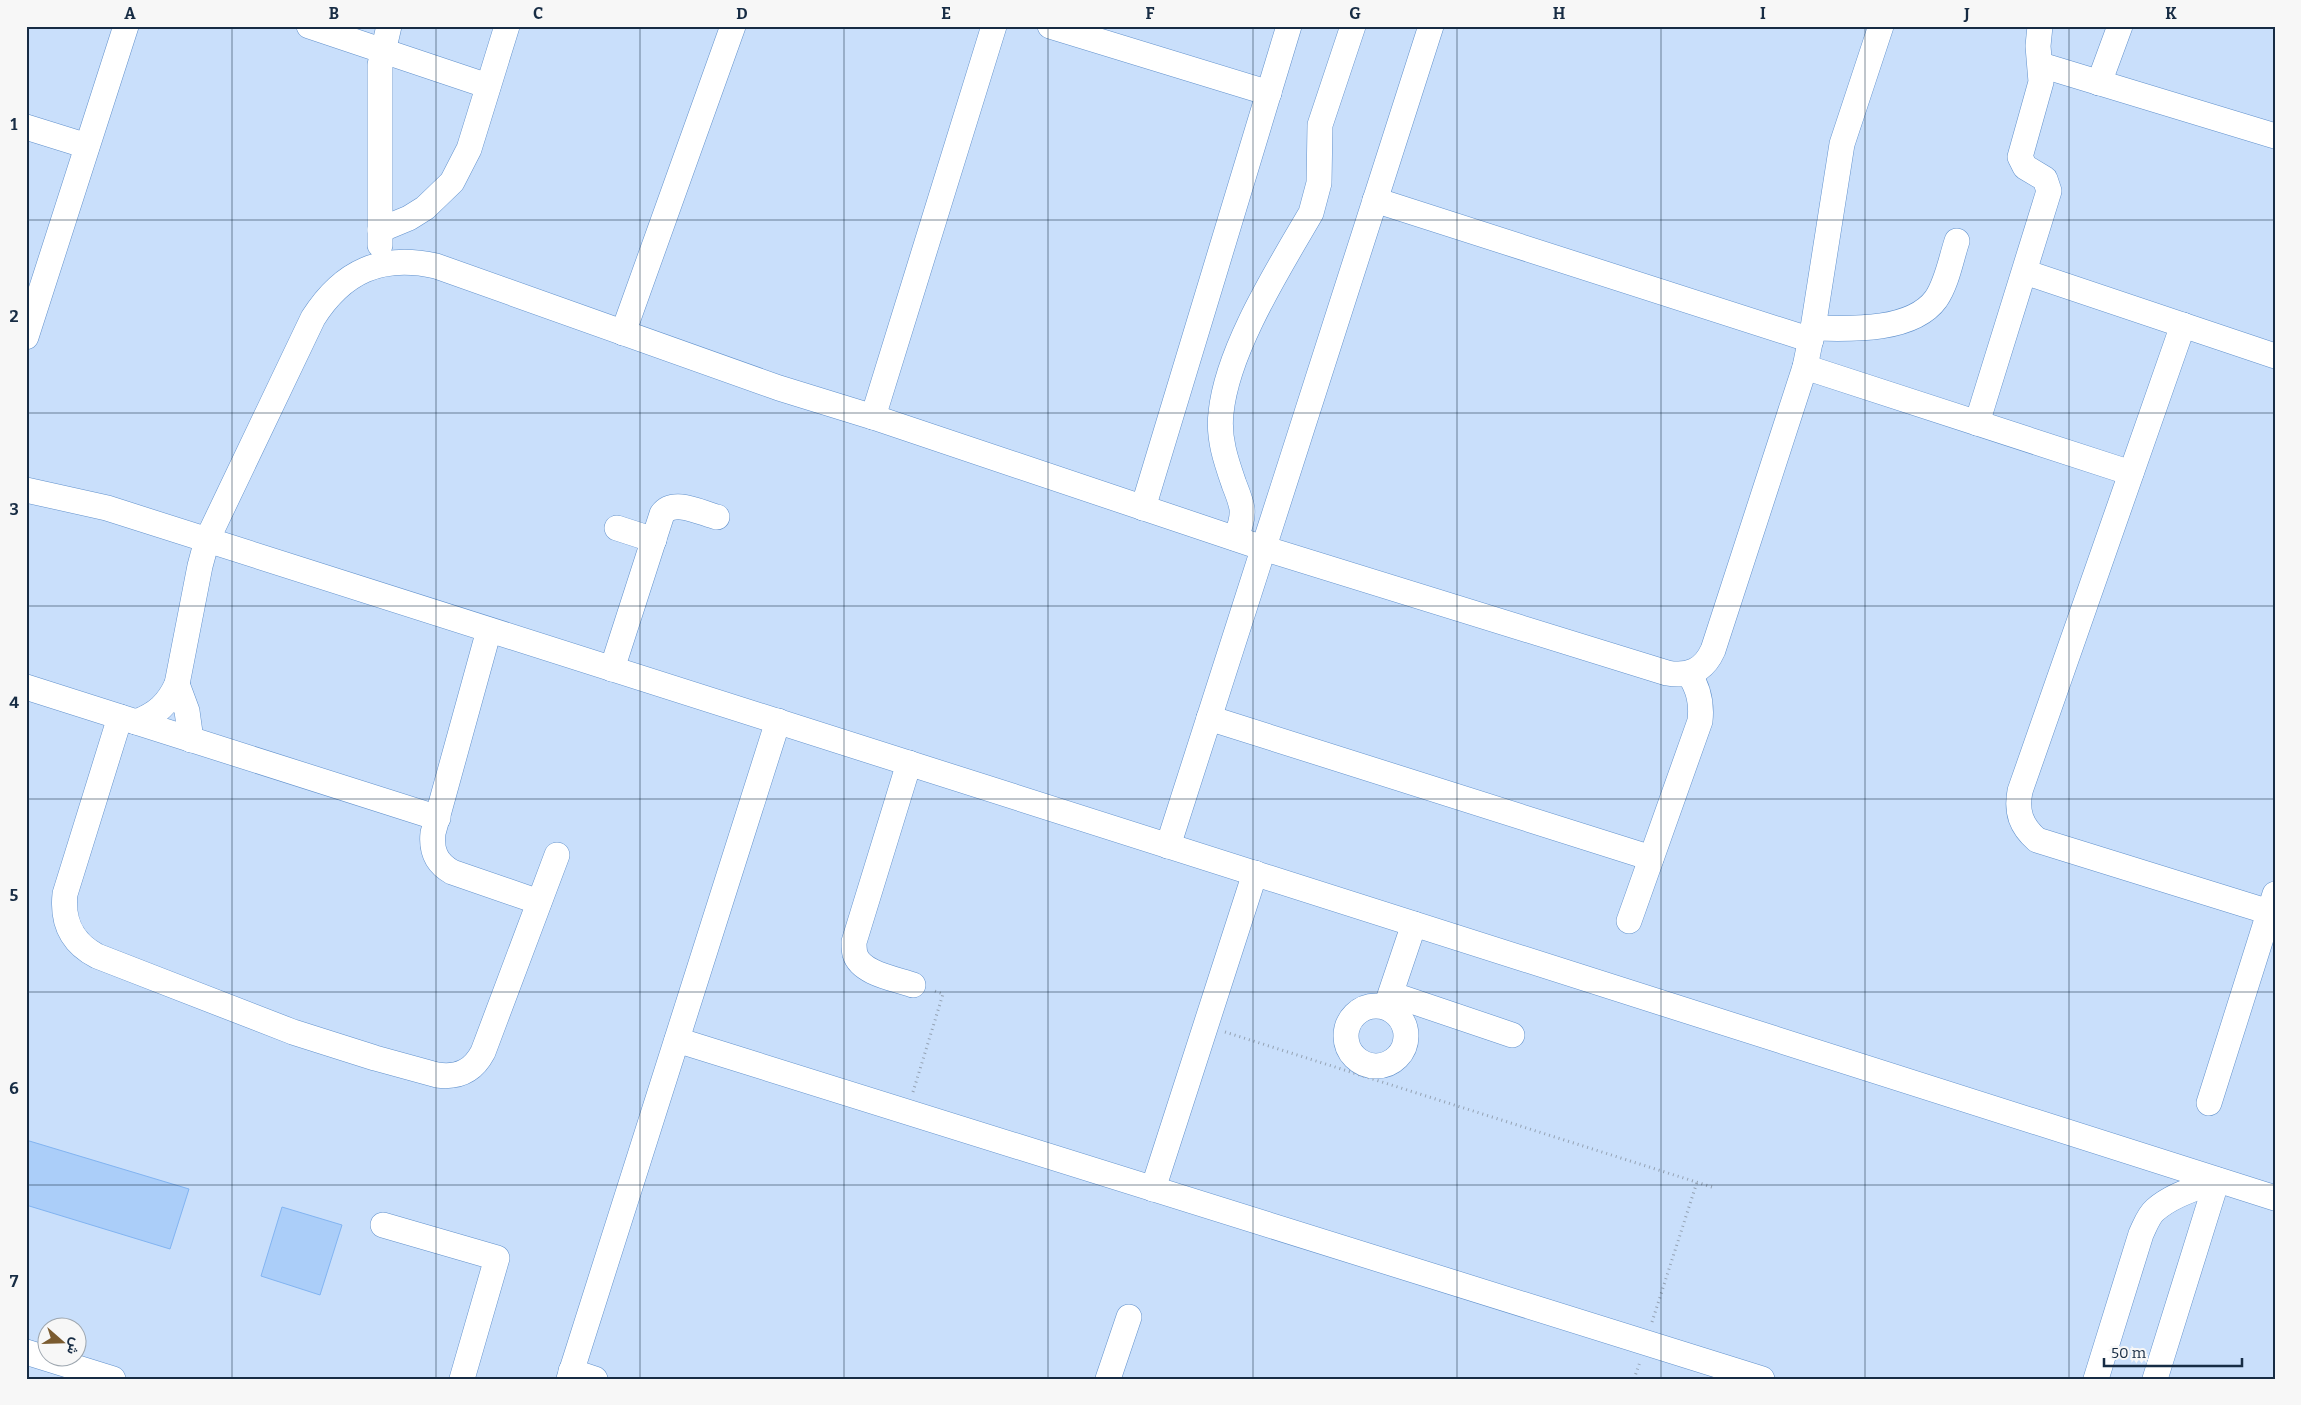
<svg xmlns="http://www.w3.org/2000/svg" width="2301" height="1405" font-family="Bitter,Vazirmatn,serif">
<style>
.built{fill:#c9dffb;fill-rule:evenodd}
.building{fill:#abcef9;stroke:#82b4f1}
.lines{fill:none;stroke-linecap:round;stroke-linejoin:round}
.minor-casing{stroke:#6191cc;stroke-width:26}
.path{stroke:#94a2b3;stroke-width:3;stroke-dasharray:1 4;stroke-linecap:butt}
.minor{stroke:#fff;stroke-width:25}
.grid{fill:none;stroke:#172c44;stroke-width:1;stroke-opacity:0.55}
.neatline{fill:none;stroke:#172c44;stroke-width:2}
.grid-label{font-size:16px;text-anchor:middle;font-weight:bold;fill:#172c44}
</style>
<rect width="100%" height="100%" fill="#e1ebf8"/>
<!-- built -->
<path class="built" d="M 26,26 L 2275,26 L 2275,1379 L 26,1379 ZM 48,1328 L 78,1328 L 78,1358 L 48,1358 Z"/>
<!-- building -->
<g class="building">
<path d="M 26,1140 L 189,1189 L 170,1249 L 26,1205 Z"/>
<path d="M 282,1207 L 342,1225 L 320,1295 L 261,1276 Z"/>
</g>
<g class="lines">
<defs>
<g id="minor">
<path d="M 309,26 L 488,86"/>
<path d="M 1050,26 L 1269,93"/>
<path d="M 2041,65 L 2275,136"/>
<path d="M 2099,83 L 2120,26"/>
<path d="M 26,127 L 87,146"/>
<path d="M 1375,200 L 1811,340"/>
<path d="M 380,230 L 409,218 L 425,208 L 452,182 L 469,149 L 507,26"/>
<path d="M 380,245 L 380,65 L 389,26"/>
<path d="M 2025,272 L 2275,356"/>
<path d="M 2183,325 L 2020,791 C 2016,812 2021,826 2037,840 L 2269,912"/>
<path d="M 1813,328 C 1849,329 1912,332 1936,299 C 1947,283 1951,259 1957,241"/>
<path d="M 623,333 L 733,26"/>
<path d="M 26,337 L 126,26"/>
<path d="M 1805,367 L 2131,473"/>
<path d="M 873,417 L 994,26"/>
<path d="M 1977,423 L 2049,191 L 2045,179 L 2025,167 L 2020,157 L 2041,82 L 2038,46 L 2040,26"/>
<path d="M 26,490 L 107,508 L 2275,1198"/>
<path d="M 1143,508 L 1289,26"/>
<path d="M 617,528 L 654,540"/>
<path d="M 1235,538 C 1239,529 1243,520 1242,509 C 1241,501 1237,492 1234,484 C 1226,461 1218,438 1221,413 C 1227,350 1279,268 1311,213 L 1319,183 L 1320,125 L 1353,26"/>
<path d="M 489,630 L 433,833 C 431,851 436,863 452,872 L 539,902"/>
<path d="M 612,669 L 662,514 C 674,498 701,513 717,517"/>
<path d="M 177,684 L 187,711 L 191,740"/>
<path d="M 26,687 L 438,818"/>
<path d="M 120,717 L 65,894 C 62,922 72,943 97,956 L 293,1032 L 375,1058 L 437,1075 C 459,1078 473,1071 483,1052 L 557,855"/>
<path d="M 1209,718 L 1651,858"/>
<path d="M 136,722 C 157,714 168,704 177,684 L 200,566 L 207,540 L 313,318 C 343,271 381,254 436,266 L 779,388 L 873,417 L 1263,548 L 1667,673 C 1689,677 1704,670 1713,650 L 1805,367 L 1813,328 L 1842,144 L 1881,26"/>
<path d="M 909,763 L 854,942 C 854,945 854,950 855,954 C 861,974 897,979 913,985"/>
<path d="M 1168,846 L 1431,26"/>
<path d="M 1629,921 L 1700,721 C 1702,703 1699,689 1689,674"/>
<path d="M 1391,994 L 1512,1035"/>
<circle cx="1376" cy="1036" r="30"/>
<path d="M 1386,1007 L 1414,924"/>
<path d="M 677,1040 L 1762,1379"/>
<path d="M 2209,1103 L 2275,894"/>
<path d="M 1153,1189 L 1255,873"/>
<path d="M 383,1225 L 497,1258 L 462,1379"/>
<path d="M 26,1352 L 113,1379"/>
<path d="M 571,1371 L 595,1379"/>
<path d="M 569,1379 L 778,721"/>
<path d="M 1108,1379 L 1129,1317"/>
<path d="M 2096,1379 L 2141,1234 C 2145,1226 2148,1216 2155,1210 C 2172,1195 2197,1188 2217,1180"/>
<path d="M 2155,1379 L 2217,1180"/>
</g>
</defs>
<!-- minor casing -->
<use href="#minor" class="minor-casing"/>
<!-- path -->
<g class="path">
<path d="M 1225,1032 L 1715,1188"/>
<path d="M 1362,1076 L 1366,1065"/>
<path d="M 913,1092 L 943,994 L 932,990"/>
<path d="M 1652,1322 L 1697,1182"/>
<path d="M 1634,1379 L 1640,1362"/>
</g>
<!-- minor -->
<use href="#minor" class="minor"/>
</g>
<!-- grid -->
<path class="grid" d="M 232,26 L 232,1379M 436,26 L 436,1379M 640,26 L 640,1379M 844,26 L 844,1379M 1048,26 L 1048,1379M 1253,26 L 1253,1379M 1457,26 L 1457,1379M 1661,26 L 1661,1379M 1865,26 L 1865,1379M 2069,26 L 2069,1379M 26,220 L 2275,220M 26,413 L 2275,413M 26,606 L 2275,606M 26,799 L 2275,799M 26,992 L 2275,992M 26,1185 L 2275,1185"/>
<!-- border -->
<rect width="2301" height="1405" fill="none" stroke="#f7f7f7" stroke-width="55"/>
<!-- north arrow -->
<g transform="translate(62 1342) rotate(110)"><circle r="24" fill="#f7f7f7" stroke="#9da6af"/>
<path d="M0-4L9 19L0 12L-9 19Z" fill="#7a5b30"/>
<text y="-8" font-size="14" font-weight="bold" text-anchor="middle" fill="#172c44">ش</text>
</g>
<!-- scale -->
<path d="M2104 1358v8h138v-8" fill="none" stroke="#172c44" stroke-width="2.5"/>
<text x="2111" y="1358" font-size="15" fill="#172c44" stroke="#f7f7f7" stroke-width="4" paint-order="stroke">50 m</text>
<rect x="28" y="28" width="2246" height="1350" class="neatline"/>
<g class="grid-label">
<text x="130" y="19">A</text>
<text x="334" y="19">B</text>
<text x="538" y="19">C</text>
<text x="742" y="19">D</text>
<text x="946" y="19">E</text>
<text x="1150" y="19">F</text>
<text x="1355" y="19">G</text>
<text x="1559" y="19">H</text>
<text x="1763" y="19">I</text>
<text x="1967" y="19">J</text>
<text x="2171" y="19">K</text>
<text x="14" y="130">1</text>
<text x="14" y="322">2</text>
<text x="14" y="515">3</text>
<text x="14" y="708">4</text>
<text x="14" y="901">5</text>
<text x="14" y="1094">6</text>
<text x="14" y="1287">7</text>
</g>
</svg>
